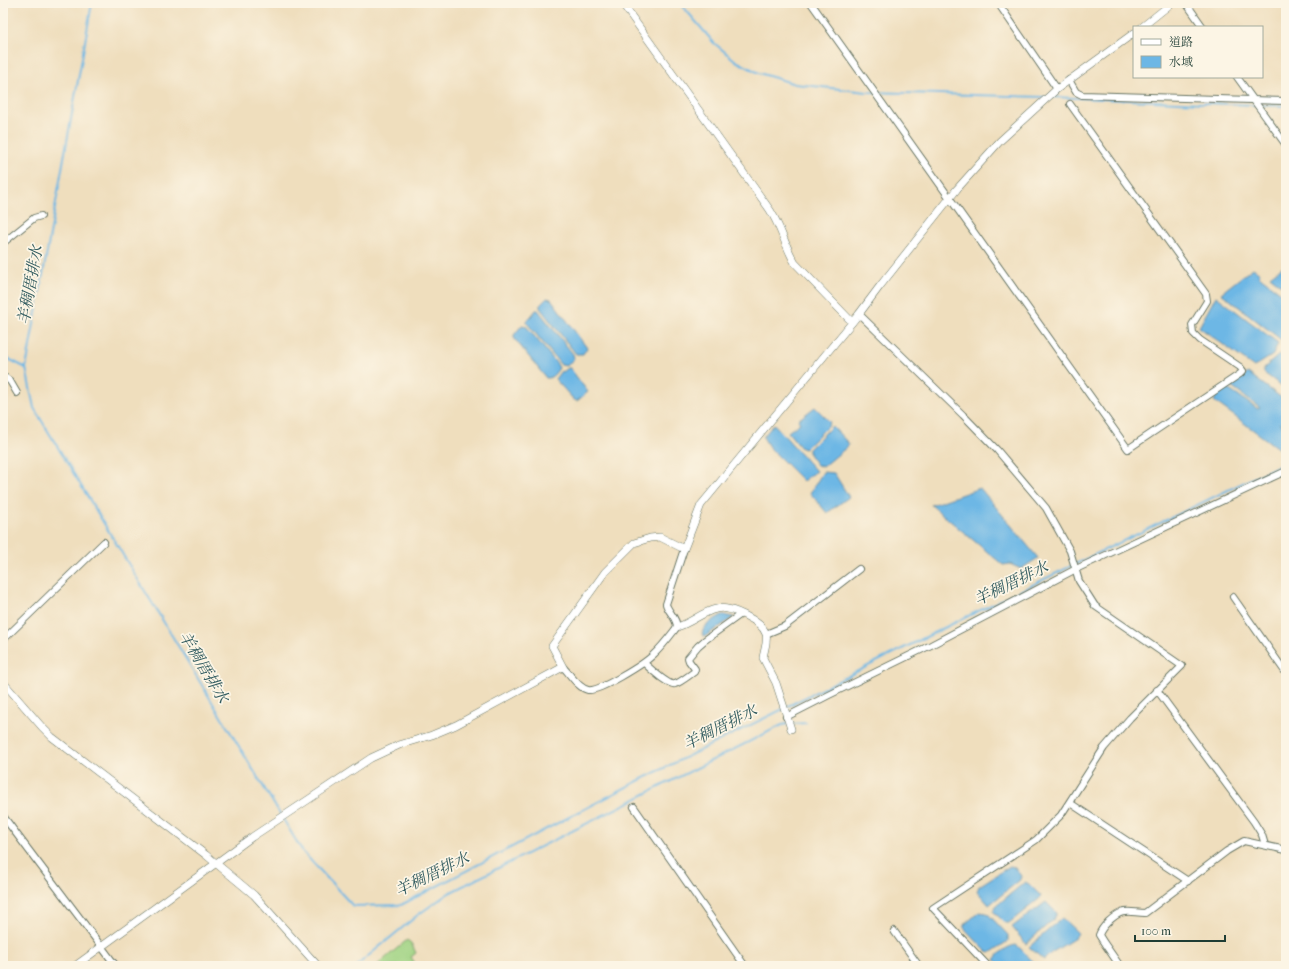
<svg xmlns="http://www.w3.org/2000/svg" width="1289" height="969" font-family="'IM FELL French Canon','Noto Serif TC',serif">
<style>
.green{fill:#a0d383;stroke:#60885c}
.water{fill:#6db7e5;stroke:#467a8c}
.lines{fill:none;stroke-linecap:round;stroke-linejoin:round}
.stream{stroke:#6db7e5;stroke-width:2}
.minor-casing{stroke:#687564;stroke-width:8}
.tertiary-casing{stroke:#687564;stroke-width:8}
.minor{stroke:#fff;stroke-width:6}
.tertiary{stroke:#fff;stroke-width:7}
.labels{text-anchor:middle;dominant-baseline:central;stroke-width:3.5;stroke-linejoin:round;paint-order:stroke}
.water-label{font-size:16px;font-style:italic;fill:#325c60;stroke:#fcf5e5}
</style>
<rect width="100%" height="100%" fill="#fcf5e5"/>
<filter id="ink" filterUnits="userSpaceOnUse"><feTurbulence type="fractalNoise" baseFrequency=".025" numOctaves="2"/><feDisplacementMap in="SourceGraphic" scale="8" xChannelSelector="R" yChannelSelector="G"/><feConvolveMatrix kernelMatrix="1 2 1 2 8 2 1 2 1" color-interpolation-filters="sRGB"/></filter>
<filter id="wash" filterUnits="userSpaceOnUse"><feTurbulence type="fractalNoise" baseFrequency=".012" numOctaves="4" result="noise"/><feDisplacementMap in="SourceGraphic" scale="16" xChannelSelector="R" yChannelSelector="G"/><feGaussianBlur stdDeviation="0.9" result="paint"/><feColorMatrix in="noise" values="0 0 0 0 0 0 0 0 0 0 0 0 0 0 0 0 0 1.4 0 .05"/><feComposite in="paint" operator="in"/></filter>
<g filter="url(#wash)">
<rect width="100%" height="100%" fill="#efdebd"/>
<!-- green -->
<path class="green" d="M 407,940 L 411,943 L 416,953 L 411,957 L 417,966 L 376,966 Z"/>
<!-- water -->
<g class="water">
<path d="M 1286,264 L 1286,289 L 1270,276 Z"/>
<path d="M 1253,268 L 1260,273 L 1259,276 L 1286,297 L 1286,341 L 1284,342 L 1221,293 Z"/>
<path d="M 1216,296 L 1278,343 L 1273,355 L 1254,367 L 1199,327 Z"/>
<path d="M 547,298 L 551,299 L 587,348 L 583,354 L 576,354 L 540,308 L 540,305 Z"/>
<path d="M 536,310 L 538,310 L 573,354 L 574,358 L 567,366 L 561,365 L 527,323 L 527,321 Z"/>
<path d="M 522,325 L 526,326 L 557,364 L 559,368 C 556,373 551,379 546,378 L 514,338 L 514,335 Z"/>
<path d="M 1280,354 L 1286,358 L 1286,389 L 1264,373 L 1264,368 Z"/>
<path d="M 568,368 L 570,368 L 588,392 L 577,401 L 574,400 L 555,379 L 561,371 L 563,372 Z"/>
<path d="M 1248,373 L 1286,401 L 1286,426 L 1279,423 L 1286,431 L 1286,445 L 1280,446 L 1279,449 L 1214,401 L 1217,393 L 1226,388 L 1258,409 L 1260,408 L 1230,386 Z"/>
<path d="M 815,407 L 830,422 L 828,426 L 805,449 L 801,448 L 788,432 L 800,423 L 798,420 Z"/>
<path d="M 774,424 L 816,471 L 803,481 L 769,447 L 763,437 Z"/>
<path d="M 832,426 L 849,444 L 847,447 L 823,467 L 817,465 L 809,454 L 809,449 Z"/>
<path d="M 823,472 L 834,473 L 849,497 L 827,513 L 810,493 Z"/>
<path d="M 980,488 L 1038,558 L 1021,569 L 1010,564 L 1003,565 L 931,505 Z"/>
<path d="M 722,615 L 734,617 L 704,637 L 702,634 C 704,624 714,620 722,615 Z"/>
<path d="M 1010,866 L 1014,867 L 1021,876 L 1020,880 L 989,905 L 977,891 L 979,886 Z"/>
<path d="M 1025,882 L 1029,884 L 1041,896 L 1039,899 L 1009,923 L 1005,923 L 993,911 L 996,906 Z"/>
<path d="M 1046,902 L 1057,913 L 1054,919 L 1026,944 L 1012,927 Z"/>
<path d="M 979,912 L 987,913 L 1008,935 L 1008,941 L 990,953 L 987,952 L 964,928 L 964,925 Z"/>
<path d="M 1062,918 L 1078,933 L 1075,938 L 1051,953 L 1044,960 L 1029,947 Z"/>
<path d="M 1016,945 L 1019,947 L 1037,966 L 1001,966 L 995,960 C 999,953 1007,946 1016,945 Z"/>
</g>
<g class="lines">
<!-- stream -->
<g class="stream">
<path d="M 92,3 L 26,368 L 34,408 L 303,852 L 353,906 L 401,905 L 638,781 L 783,709"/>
<path d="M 680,3 L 714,43 L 736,61 L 759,73 L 795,84 L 867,92 L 1045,97"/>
<path d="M 1051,97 L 1255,105"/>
<path d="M 1259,105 L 1286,106"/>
<path d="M 3,356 L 26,368"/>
<path d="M 786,707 L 960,620 L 1286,462"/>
<path d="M 792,724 L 806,723"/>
<path d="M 356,966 L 419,914 L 449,893 L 782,725 L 787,724"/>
</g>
</g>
</g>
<g filter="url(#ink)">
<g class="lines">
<defs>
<g id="minor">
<path d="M 811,3 L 1128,449 L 1240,374 L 1243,371 L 1240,367 L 1200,340 L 1193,333 L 1192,325 L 1207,301 L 1206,294 L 1070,104"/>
<path d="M 998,3 L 1057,89"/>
<path d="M 1186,3 L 1203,27"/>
<path d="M 1237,77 L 1286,145"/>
<path d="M 1069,80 L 1076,92 L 1082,95 L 1286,101"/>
<path d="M 3,243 L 34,218 L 41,216"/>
<path d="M 859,314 L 963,415 L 997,450 L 1046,508 L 1070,551 L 1079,581 L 1095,606 L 1182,666 L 1130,718 L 1104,748 L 1061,815 L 1036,840 L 933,908 L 988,966"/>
<path d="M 3,376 L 10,381 L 17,393"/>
<path d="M 1233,597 L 1286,673"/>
<path d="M 766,634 L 785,626 L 859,569"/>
<path d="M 3,640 L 104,542"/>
<path d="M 644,663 C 650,668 668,686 675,684 C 681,682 688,676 694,672 L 695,669 L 689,661 L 688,658 L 698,646 L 705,640 L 741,614"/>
<path d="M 563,667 C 570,674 578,688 588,690 C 599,692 644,664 653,655 C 662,647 670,636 677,627 C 677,618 668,612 666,604 L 684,549"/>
<path d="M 1157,690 L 1254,822 L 1262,835 L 1265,845"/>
<path d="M 786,717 L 829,695 L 931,645 L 1076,569 L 1286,471"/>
<path d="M 1070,803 L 1188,881"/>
<path d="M 634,807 L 745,966"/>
<path d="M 3,816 L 116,966"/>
<path d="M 894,931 L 919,966"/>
<path d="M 1120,966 L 1104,943 L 1099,935 C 1101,929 1104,926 1108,922 C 1123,908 1126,912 1145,913 L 1227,851 L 1244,841 L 1286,850"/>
</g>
<g id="tertiary">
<path d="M 622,3 L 770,210 C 781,227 785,246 795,263 L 852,322"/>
<path d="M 1142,27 L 1172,3"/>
<path d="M 677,627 C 691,623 702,612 716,609 C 729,605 762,621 766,634 C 768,642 764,650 763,658 L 776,683 L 791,729"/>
<path d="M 3,682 L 42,727 L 52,737 L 206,855 L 254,895 L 318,966"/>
<path d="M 75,966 L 252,837 L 371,758 L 399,745 L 432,735 L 456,725 L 563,667 L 552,646 L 605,572 L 634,543 L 650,538 L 660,537 L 684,549 L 701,505 L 859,314 L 880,286 L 957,189 L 1000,141 L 1057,89 L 1134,33"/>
</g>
</defs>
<!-- minor casing -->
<use href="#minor" class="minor-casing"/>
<!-- tertiary casing -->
<use href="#tertiary" class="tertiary-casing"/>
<!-- minor -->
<use href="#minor" class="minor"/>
<!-- tertiary -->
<use href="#tertiary" class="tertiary"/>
</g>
</g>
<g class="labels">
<!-- water labels -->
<g class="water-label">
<text transform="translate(30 285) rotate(-80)">羊稠厝排水</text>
<text transform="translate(1011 583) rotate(-26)">羊稠厝排水</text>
<text transform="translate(204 667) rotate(59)">羊稠厝排水</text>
<text transform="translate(720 727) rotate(-27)">羊稠厝排水</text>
<text transform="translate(432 874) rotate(-26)">羊稠厝排水</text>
</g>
</g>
<!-- margin -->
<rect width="1289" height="969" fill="none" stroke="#fcf5e5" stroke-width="16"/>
<!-- legend -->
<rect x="1133" y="26" width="130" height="52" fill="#fcf5e5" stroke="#a4ab9e"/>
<rect x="1141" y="39" width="20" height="6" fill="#ffffff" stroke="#a4ab9e"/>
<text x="1169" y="46" font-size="12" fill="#1f3d34">道路</text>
<rect x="1141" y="56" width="20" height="12" fill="#6db7e5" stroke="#a4ab9e"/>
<text x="1169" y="66" font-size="12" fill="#1f3d34">水域</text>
<!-- scale -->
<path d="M1135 935v6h90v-6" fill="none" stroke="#1f3d34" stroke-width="2"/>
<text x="1141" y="935" font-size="12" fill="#1f3d34" stroke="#fcf5e5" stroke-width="3" paint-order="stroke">100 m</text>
</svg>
